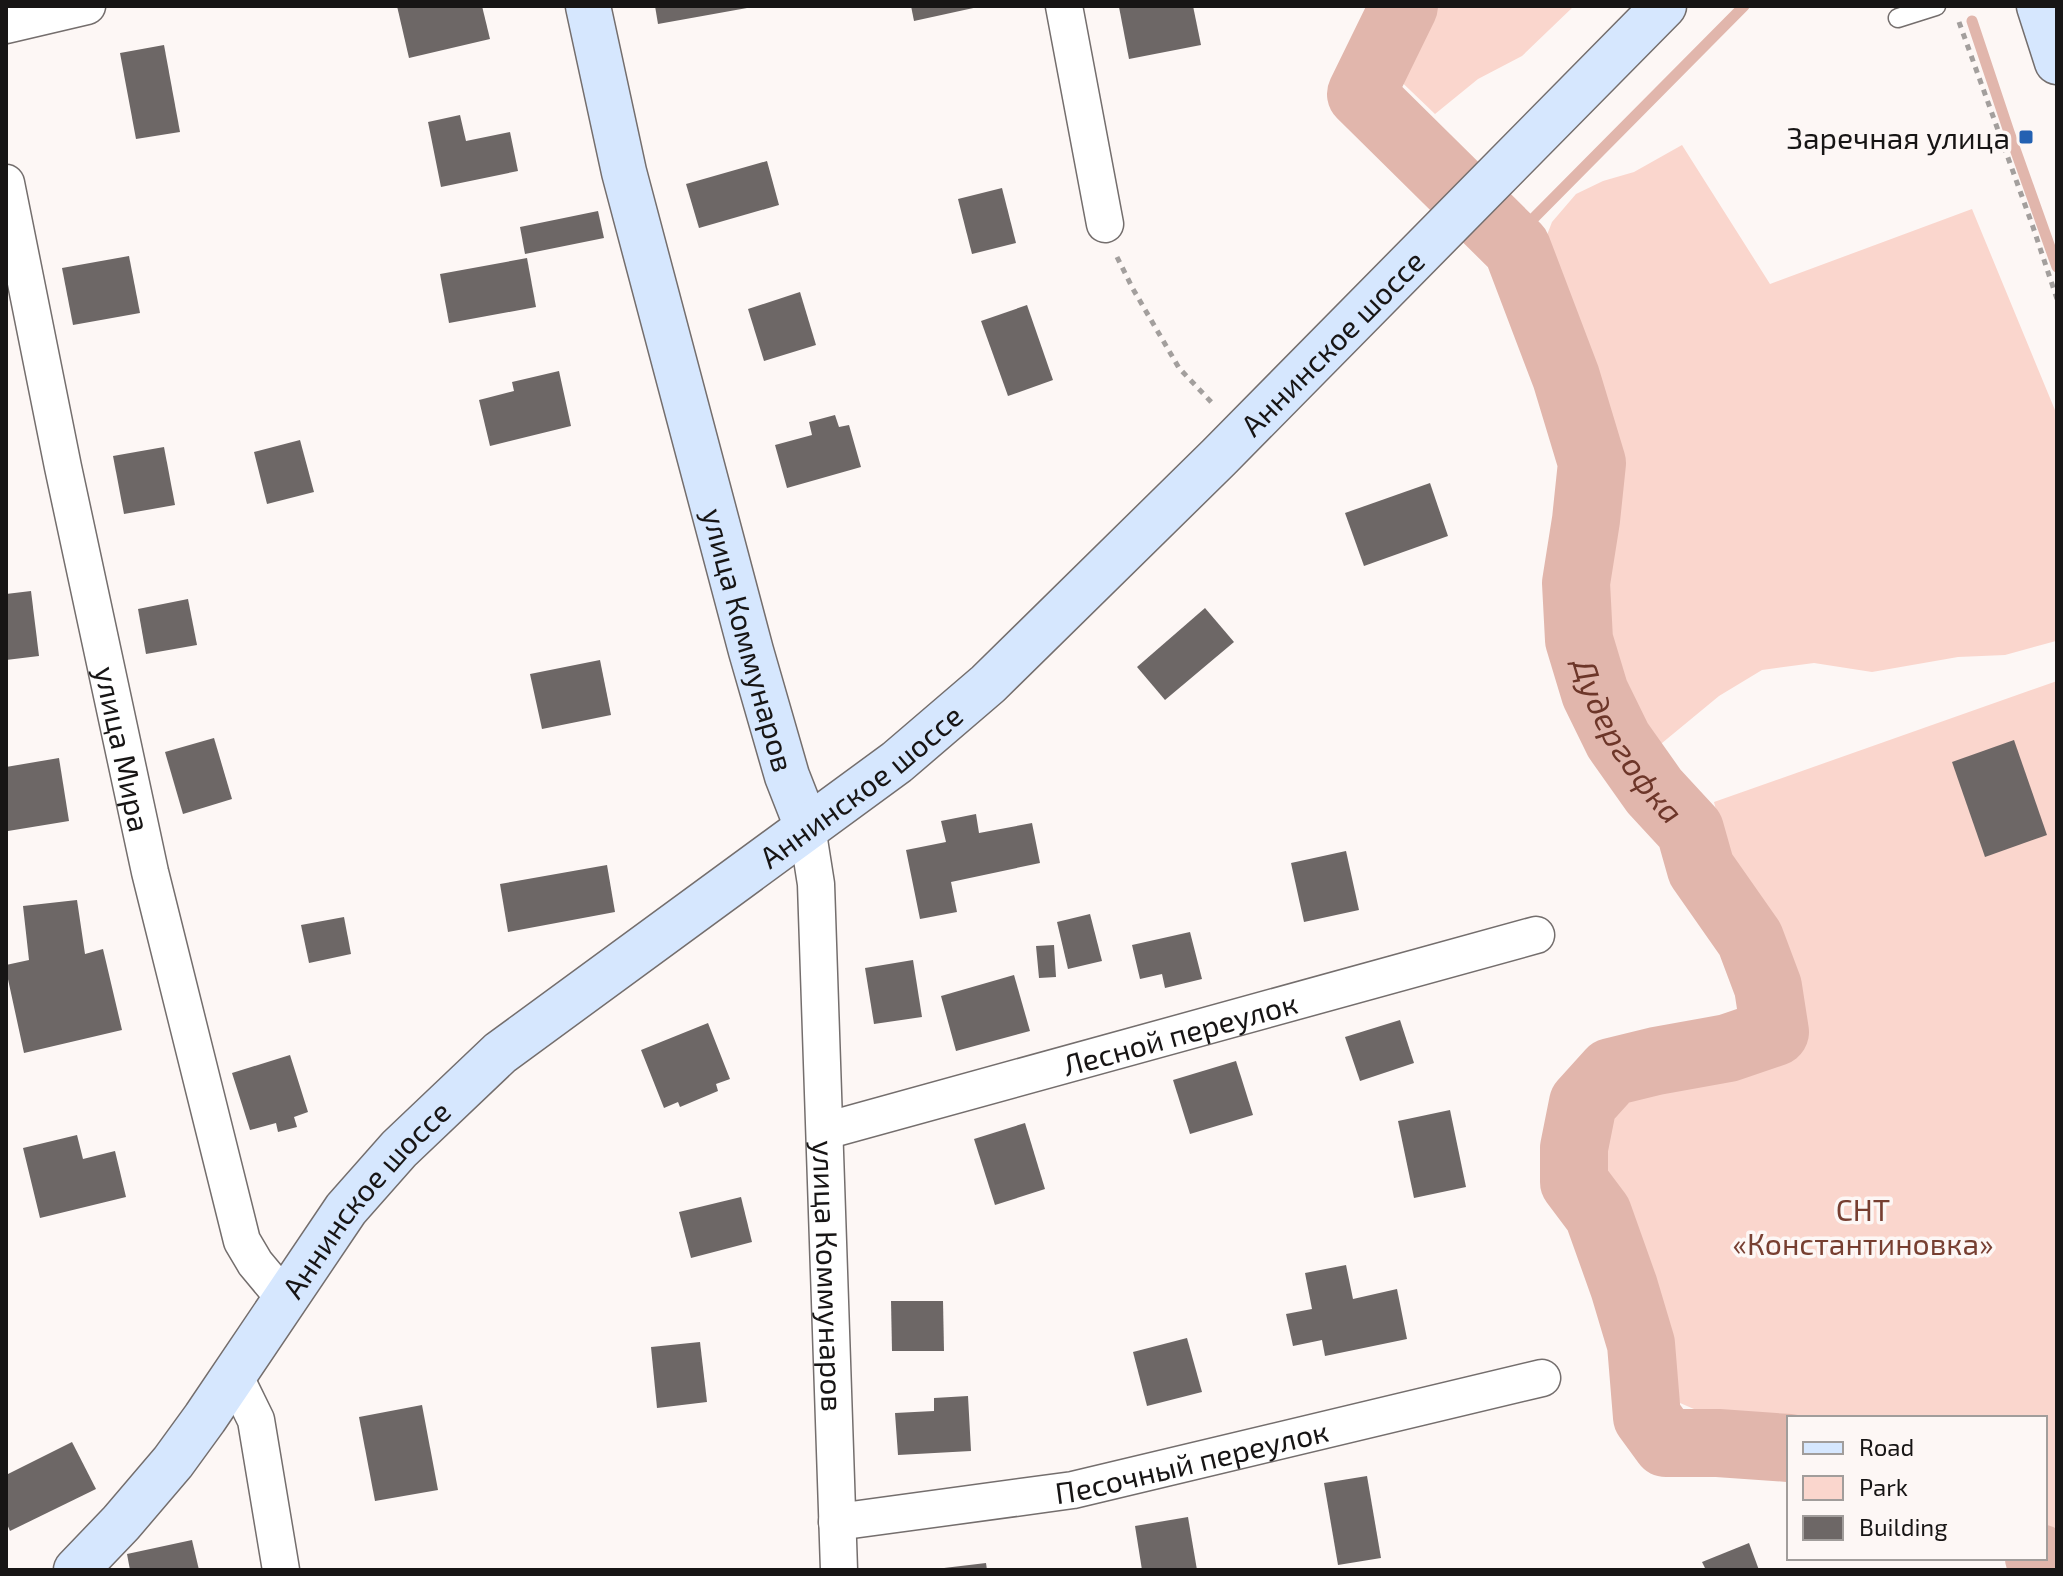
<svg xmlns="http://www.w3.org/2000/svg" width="2063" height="1576" font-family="'Exo 2',sans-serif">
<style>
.green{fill:#fad6cd}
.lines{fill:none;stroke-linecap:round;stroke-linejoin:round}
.stream{stroke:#e1b6ac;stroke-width:11}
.river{stroke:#e1b6ac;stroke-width:68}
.building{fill:#6d6766}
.lane-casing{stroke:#746e6d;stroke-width:21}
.street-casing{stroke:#746e6d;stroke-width:39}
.secondary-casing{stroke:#746e6d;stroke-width:47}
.path{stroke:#a39f9d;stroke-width:5;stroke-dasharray:6 6;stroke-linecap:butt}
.lane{stroke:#fff;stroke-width:18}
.street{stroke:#fff;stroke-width:36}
.secondary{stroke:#d6e7fe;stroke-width:44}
.poi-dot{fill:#2361b2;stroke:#fdf7f5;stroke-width:3}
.labels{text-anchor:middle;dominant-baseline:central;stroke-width:7;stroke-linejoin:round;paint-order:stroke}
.poi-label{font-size:30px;fill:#171515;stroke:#fdf7f5;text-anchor:end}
.street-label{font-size:30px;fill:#171515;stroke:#fdf7f5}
.park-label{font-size:30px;fill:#773f31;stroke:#fdf7f5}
.water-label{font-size:32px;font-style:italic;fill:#6d3629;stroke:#fdf7f5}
</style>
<rect width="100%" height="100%" fill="#fdf7f5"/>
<!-- green -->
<g class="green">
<path d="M 1419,6 L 1574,6 L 1522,56 L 1478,79 L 1435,114 L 1388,69 Z"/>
<path d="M 1682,145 L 1770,284 L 1972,209 L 2057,415 L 2056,641 L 2005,655 L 1958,657 L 1872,672 L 1814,663 L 1762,670 L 1719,696 L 1656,748 L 1616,681 L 1605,640 L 1604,571 L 1611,486 L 1610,414 L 1589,351 L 1542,248 L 1552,222 L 1576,194 L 1603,181 L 1634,172 Z"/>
<path d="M 2057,681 L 2057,1551 L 2045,1543 L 2045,1418 L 1789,1418 L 1789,1423 L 1722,1421 L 1680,1403 L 1651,1318 L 1599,1180 L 1597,1129 L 1629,1093 L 1765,1060 L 1803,1023 L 1775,945 L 1733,877 L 1714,802 Z"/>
</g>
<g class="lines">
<!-- stream -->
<g class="stream">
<path d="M 1972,21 L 2009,132 L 2057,267"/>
<path d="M 1510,242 L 1744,6"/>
</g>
<!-- river -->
<g class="river">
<path id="s1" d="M 1404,6 L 1361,94 L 1517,248 L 1566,377 L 1592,463 L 1586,520 L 1576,583 L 1579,640 L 1595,693 L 1618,740 L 1654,791 L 1690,830 L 1701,869 L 1750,939 L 1768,987 L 1775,1032 L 1728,1048 L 1656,1061 L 1611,1072 L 1583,1103 L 1574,1148 L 1574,1182 L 1598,1214 L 1624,1287 L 1641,1344 L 1647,1417 L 1666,1443 L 1718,1443 L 1789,1448"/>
<path d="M 2039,1558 L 2056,1570"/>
</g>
</g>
<!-- building -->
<g class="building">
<path d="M 397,6 L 482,6 L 490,39 L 409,58 Z"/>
<path d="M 655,6 L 747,6 L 747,8 L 658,24 Z"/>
<path d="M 911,6 L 978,6 L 978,7 L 914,21 Z"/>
<path d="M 1124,6 L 1193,6 L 1201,45 L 1129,59 L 1119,7 Z"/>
<path d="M 164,45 L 180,132 L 136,139 L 120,53 Z"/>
<path d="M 460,115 L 466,141 L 510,132 L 518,171 L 441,187 L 428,122 Z"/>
<path d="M 767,161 L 779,205 L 699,228 L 686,184 Z"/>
<path d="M 1002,188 L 1016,243 L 972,254 L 958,199 Z"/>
<path d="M 598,211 L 604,238 L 525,254 L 520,227 Z"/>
<path d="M 129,256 L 140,313 L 73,325 L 62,268 Z"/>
<path d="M 527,258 L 536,307 L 449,323 L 440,274 Z"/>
<path d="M 800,292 L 816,345 L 764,361 L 748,309 Z"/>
<path d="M 1027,305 L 1053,380 L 1008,396 L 981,321 Z"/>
<path d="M 559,371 L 571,426 L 490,446 L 479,400 L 514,391 L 512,382 Z"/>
<path d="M 835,415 L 839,427 L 849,425 L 861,467 L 787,488 L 775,445 L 812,435 L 809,422 Z"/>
<path d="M 300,440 L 314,492 L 267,504 L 254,452 Z"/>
<path d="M 164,447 L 175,505 L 124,514 L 113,456 Z"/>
<path d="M 1430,483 L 1448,536 L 1364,566 L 1345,513 Z"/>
<path d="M 31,591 L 39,656 L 6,660 L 6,594 Z"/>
<path d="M 188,599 L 197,645 L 146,654 L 138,609 Z"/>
<path d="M 1205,608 L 1234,642 L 1165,700 L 1137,667 Z"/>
<path d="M 600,660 L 611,715 L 542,729 L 530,674 Z"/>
<path d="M 214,738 L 232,799 L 183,814 L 165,752 Z"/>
<path d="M 2014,740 L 2047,835 L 1985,857 L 1952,762 Z"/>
<path d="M 59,758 L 69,821 L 8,831 L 6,818 L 6,767 Z"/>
<path d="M 976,814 L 979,833 L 1032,823 L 1040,863 L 951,882 L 957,912 L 920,919 L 906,850 L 946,842 L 941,821 Z"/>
<path d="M 1346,851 L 1359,910 L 1304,922 L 1291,863 Z"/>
<path d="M 607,865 L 615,912 L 508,932 L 500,884 Z"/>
<path d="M 77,900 L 85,954 L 103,949 L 122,1030 L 24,1053 L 6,970 L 6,965 L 29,960 L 23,906 Z"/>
<path d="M 1090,914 L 1102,961 L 1068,969 L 1057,922 Z"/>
<path d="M 344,917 L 351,954 L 309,963 L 301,925 Z"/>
<path d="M 1190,932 L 1202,979 L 1165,988 L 1162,974 L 1140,979 L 1132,945 Z"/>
<path d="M 1054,945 L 1056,977 L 1039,978 L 1036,946 Z"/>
<path d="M 913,960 L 922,1017 L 874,1024 L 865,968 Z"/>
<path d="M 1014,975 L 1030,1031 L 956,1051 L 941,996 Z"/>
<path d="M 1400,1020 L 1414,1063 L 1360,1081 L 1345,1037 Z"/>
<path d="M 708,1023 L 730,1079 L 716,1084 L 718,1091 L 680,1107 L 678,1102 L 664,1108 L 641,1050 Z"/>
<path d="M 290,1055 L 308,1112 L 294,1117 L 297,1127 L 278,1132 L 276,1123 L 250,1130 L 232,1073 Z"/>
<path d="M 1236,1061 L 1253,1115 L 1190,1134 L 1173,1080 Z"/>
<path d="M 1450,1110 L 1466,1187 L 1414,1198 L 1398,1121 Z"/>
<path d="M 1025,1123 L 1045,1189 L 995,1205 L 974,1139 Z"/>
<path d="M 77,1135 L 83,1159 L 115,1151 L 126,1197 L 40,1218 L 23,1148 Z"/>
<path d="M 741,1197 L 752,1242 L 691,1258 L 679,1212 Z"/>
<path d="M 1346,1265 L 1353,1299 L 1397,1289 L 1407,1339 L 1325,1356 L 1322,1340 L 1293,1346 L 1286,1314 L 1312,1309 L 1305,1273 Z"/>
<path d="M 891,1301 L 943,1301 L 944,1351 L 892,1351 Z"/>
<path d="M 1187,1338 L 1202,1392 L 1147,1406 L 1133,1352 Z"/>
<path d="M 700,1342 L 707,1402 L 657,1408 L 651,1347 Z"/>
<path d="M 968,1396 L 971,1451 L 898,1455 L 895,1413 L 934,1411 L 934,1398 Z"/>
<path d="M 422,1405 L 438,1490 L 375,1501 L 359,1417 Z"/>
<path d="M 72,1442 L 96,1489 L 10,1531 L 6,1522 L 6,1475 Z"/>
<path d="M 1367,1476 L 1381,1558 L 1338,1565 L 1324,1483 Z"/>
<path d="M 1188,1517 L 1197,1570 L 1142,1570 L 1135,1526 Z"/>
<path d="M 192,1540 L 199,1570 L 130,1570 L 127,1554 Z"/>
<path d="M 1749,1543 L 1759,1570 L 1706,1570 L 1702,1562 Z"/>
<path d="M 986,1563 L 987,1570 L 944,1570 L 944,1568 Z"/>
</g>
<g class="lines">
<defs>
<path id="lane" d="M 1898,18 L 1936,6"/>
<g id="street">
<path d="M 1064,6 L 1105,224"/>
<path d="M 6,25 L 87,6"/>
<path id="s2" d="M 6,183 L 63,467 L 150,872 L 242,1241 L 255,1263 L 285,1299"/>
<path id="s3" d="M 807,827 L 816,884 L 839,1570"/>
<path id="s4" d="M 825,1131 L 1536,935"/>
<path d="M 234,1375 L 256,1420 L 281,1570"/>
<path id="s5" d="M 837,1522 L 1073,1490 L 1542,1378"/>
</g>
<g id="secondary">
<path id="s6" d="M 588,6 L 624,172 L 751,651 L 787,776 L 807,827"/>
<path d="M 2039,6 L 2057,62"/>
<path id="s7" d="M 76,1570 L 121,1523 L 173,1462 L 205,1418 L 346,1209 L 399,1149 L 500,1053 L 897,762 L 988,684 L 1219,457 L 1664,6"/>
</g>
</defs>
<!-- lane casing -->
<use href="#lane" class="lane-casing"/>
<!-- street casing -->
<use href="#street" class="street-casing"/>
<!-- secondary casing -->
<use href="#secondary" class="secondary-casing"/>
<!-- path -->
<g class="path">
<path d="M 1959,22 L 2033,227 L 2057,299"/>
<path d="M 1117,257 L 1133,289 L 1179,368 L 1214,405"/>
</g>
<!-- lane -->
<use href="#lane" class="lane"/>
<!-- street -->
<use href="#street" class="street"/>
<!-- secondary -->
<use href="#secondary" class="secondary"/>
</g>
<!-- markers -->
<rect class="poi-dot" x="2018" y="129" width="16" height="16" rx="4"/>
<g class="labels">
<!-- poi labels -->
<g class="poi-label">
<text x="2010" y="137">Заречная улица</text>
</g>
<!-- street labels -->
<g class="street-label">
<text stroke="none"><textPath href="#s7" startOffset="1768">Аннинское шоссе</textPath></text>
<text stroke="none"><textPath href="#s6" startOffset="654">улица Коммунаров</textPath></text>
<text stroke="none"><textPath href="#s2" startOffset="578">улица Мира</textPath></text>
<text stroke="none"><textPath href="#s7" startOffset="1120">Аннинское шоссе</textPath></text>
<text stroke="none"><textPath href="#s4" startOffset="368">Лесной переулок</textPath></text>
<text stroke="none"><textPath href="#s7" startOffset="472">Аннинское шоссе</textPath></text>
<text stroke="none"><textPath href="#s3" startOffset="450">улица Коммунаров</textPath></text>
<text stroke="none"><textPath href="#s5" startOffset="360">Песочный переулок</textPath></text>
</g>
<!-- park labels -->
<g class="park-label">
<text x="1863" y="1209">СНТ<tspan x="1863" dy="34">«Константиновка»</tspan></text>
</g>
<!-- water labels -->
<g class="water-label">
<text stroke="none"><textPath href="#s1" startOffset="836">Дудергофка</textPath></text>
</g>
</g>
<!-- border -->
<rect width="2063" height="1576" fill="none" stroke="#171515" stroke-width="16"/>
<!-- legend -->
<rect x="1787" y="1416" width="260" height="144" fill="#fdf7f5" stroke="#a19d9b" stroke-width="2"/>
<rect x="1803" y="1442" width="40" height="12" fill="#d6e7fe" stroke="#a19d9b" stroke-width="2"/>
<text x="1859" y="1456" font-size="24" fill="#171515">Road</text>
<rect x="1803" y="1476" width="40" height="24" fill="#fad6cd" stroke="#a19d9b" stroke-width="2"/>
<text x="1859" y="1496" font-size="24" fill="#171515">Park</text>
<rect x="1803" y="1516" width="40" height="24" fill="#6d6766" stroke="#a19d9b" stroke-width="2"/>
<text x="1859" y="1536" font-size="24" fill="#171515">Building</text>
</svg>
